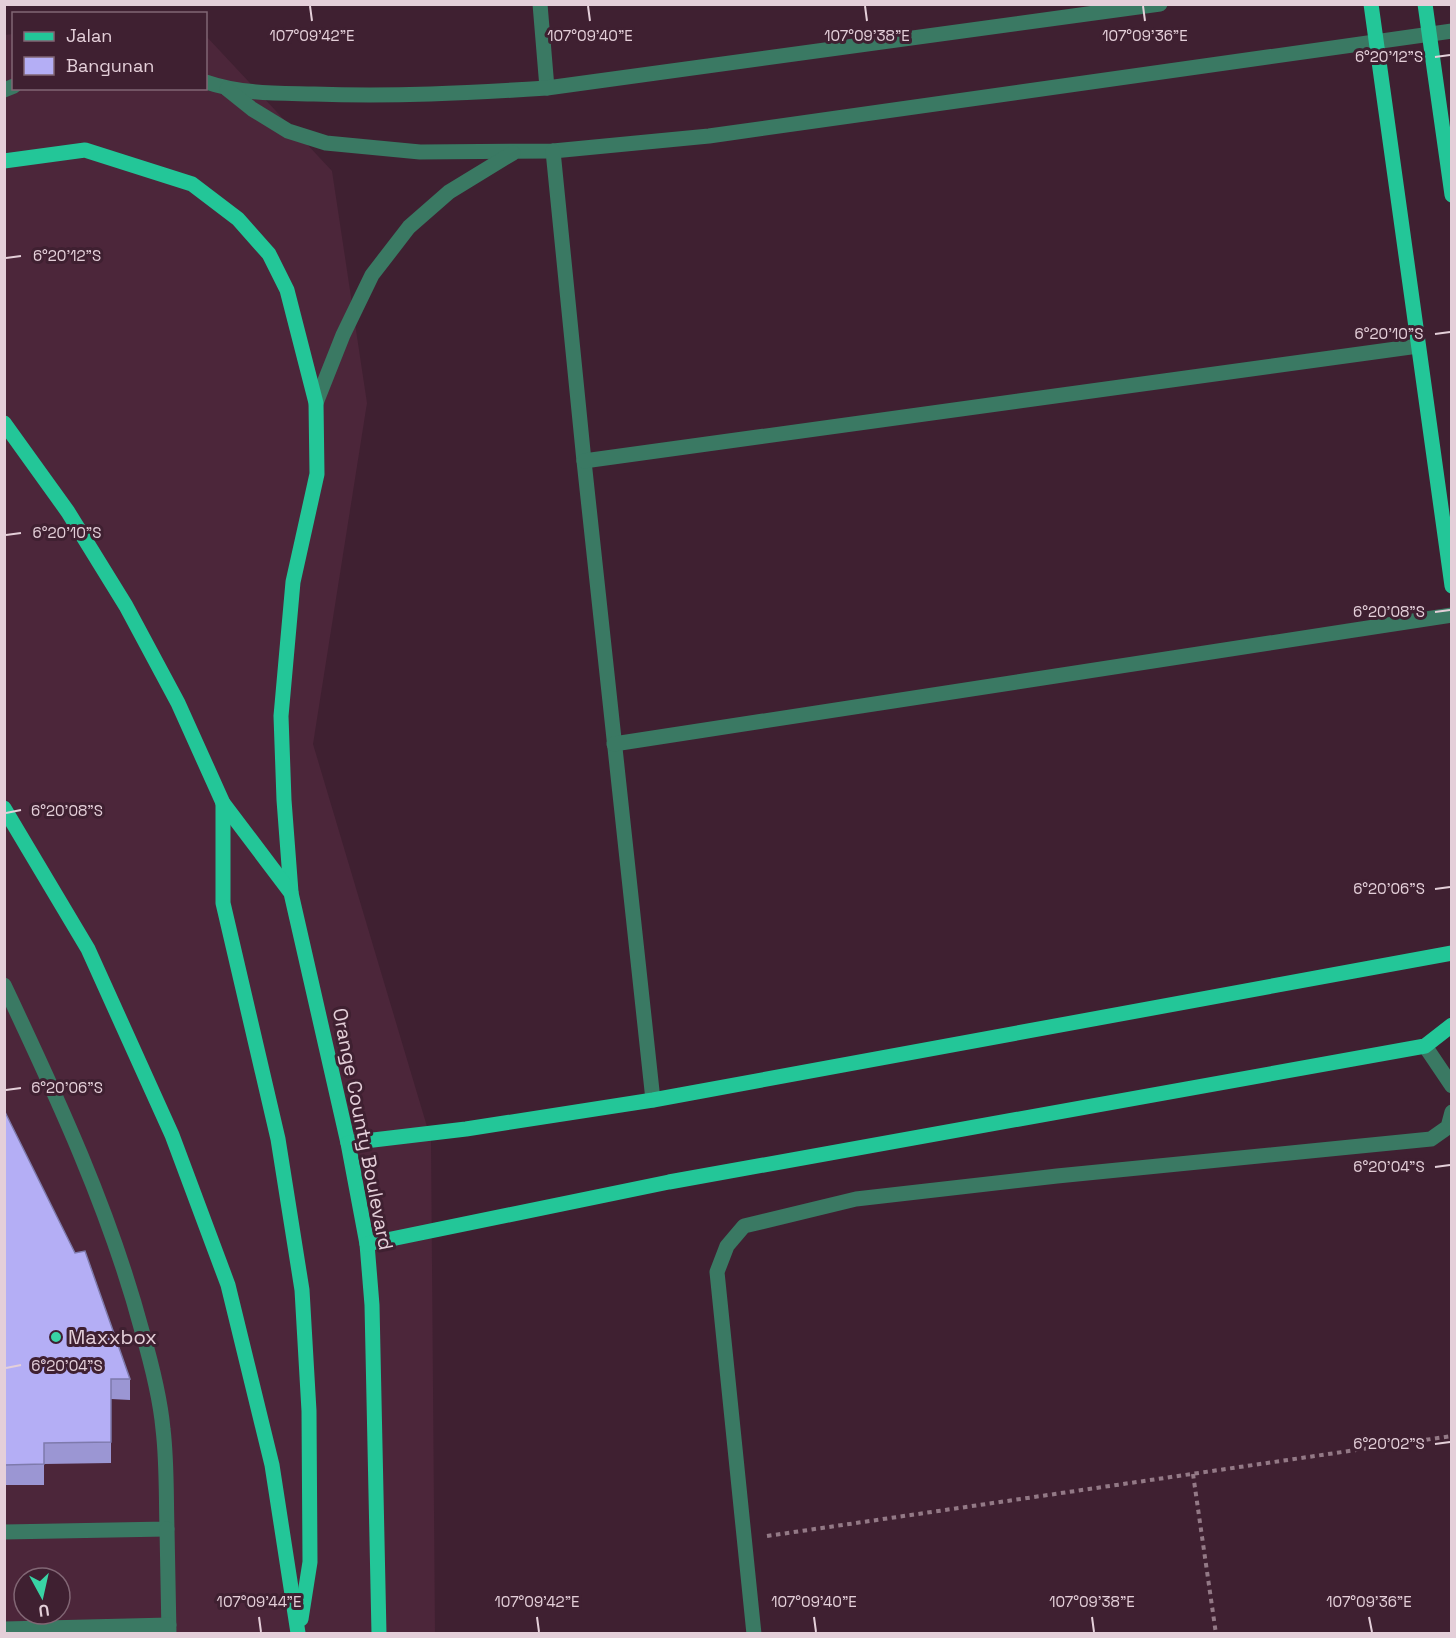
<svg xmlns="http://www.w3.org/2000/svg" width="1456" height="1638" font-family="'Space Grotesk',sans-serif">
<style>
.built{fill:#4c263a;fill-rule:evenodd}
.lines{fill:none;stroke-linecap:round;stroke-linejoin:round}
.path{stroke:#937986;stroke-width:4;stroke-dasharray:4.5 4.5;stroke-linecap:butt}
.minor{stroke:#3a7963;stroke-width:15}
.major{stroke:#23c698;stroke-width:15}
.wall{fill:#9b96d3}
.building{fill:#b4aef5;stroke:#7e7aac;stroke-width:1.5}
.ticks{fill:none;stroke:#e4cfd9;stroke-width:2}
.poi-dot{fill:#39d4a5;stroke:#3f2031;stroke-width:2}
.labels{text-anchor:middle;dominant-baseline:central;stroke-width:6;stroke-linejoin:round;paint-order:stroke}
.street-label{font-size:20px;fill:#e4cfd9;stroke:#3f2031}
.poi-label{font-size:20px;fill:#e4cfd9;stroke:#3f2031;text-anchor:start}
.ticks-label{font-size:15px;text-anchor:middle;fill:#e4cfd9;stroke:#3f2031;stroke-width:6;stroke-linejoin:round;paint-order:stroke}
</style>
<rect width="100%" height="100%" fill="#3f2031"/>
<!-- built -->
<path class="built" d="M 13,34 L 14,88 L 206,88 L 206,36 L 332,171 L 367,403 L 313,744 L 431,1140 L 435,1633 L 5,1633 L 4,35 ZM 24,1578 L 60,1578 L 60,1614 L 24,1614 Z"/>
<g class="lines">
<!-- path -->
<g class="path">
<path d="M 1193,1474 L 1216,1634"/>
<path d="M 767,1536 L 1452,1436"/>
</g>
<!-- minor -->
<g class="minor">
<path d="M 540,4 L 547,88"/>
<path d="M 206,82 C 241,94 277,93 314,94 C 392,97 469,93 547,88 L 1160,4"/>
<path d="M 227,89 L 252,109 L 288,131 L 326,143 L 420,152 L 553,151 L 709,136 L 1452,31"/>
<path d="M 4,90 L 14,86"/>
<path d="M 553,151 L 584,461 L 653,1100"/>
<path d="M 316,403 L 343,335 L 372,275 L 409,227 L 449,192 L 513,153"/>
<path d="M 584,461 L 1418,346"/>
<path d="M 614,744 L 1452,615"/>
<path d="M 4,985 C 57,1097 110,1211 142,1331 C 151,1362 160,1396 163,1429 C 167,1462 166,1496 167,1529 L 4,1532"/>
<path d="M 1425,1046 L 1452,1086"/>
<path d="M 167,1529 L 169,1634"/>
<path d="M 4,1629 L 169,1625"/>
<path d="M 754,1634 L 717,1272 L 727,1246 L 744,1226 L 856,1199 L 1057,1176 L 1431,1139 L 1448,1127 L 1452,1112"/>
</g>
<!-- major -->
<g class="major">
<path d="M 1371,4 L 1452,586"/>
<path d="M 1425,4 L 1452,195"/>
<path d="M 4,161 L 85,150 L 192,184 L 238,219 L 269,254 L 287,290 L 316,403 L 317,474 L 293,582 L 281,716 L 284,800 L 291,892"/>
<path d="M 4,423 L 68,512 L 126,606 L 178,703 L 223,803 L 291,893 L 348,1143 L 367,1244 L 372,1305 L 379,1634"/>
<path d="M 223,803 L 223,903 L 278,1139 L 302,1290 L 309,1411 L 310,1562 L 301,1619"/>
<path d="M 4,808 L 88,949 L 172,1135 L 228,1285 L 272,1465 L 298,1633"/>
<path d="M 348,1143 L 466,1129 L 653,1100 L 1452,953"/>
<path d="M 367,1244 L 669,1182 L 1425,1046 L 1452,1025"/>
</g>
</g>
<!-- wall -->
<path class="wall" d="M 4,1110 L 130,1379 L 130,1400 L 111,1399 L 111,1463 L 44,1464 L 44,1485 L 4,1485 Z"/>
<!-- building -->
<path class="building" d="M 4,1110 L 75,1253 L 85,1251 L 130,1379 L 111,1379 L 111,1442 L 44,1443 L 44,1464 L 4,1465 Z"/>
<!-- ticks -->
<path class="ticks" d="M 310,6 L 312,21M 588,6 L 590,21M 865,6 L 867,21M 1143,6 L 1145,21M 1435,57 L 1450,55M 6,258 L 21,256M 1435,334 L 1450,332M 6,535 L 21,533M 1435,612 L 1450,610M 6,813 L 21,810M 1435,889 L 1450,887M 6,1090 L 21,1088M 1435,1167 L 1450,1165M 6,1368 L 21,1365M 1435,1444 L 1450,1442M 259,1617 L 261,1632M 537,1617 L 539,1632M 814,1617 L 816,1632M 1092,1617 L 1094,1632M 1369,1617 L 1372,1632"/>
<!-- markers -->
<circle class="poi-dot" cx="56" cy="1337" r="6"/>
<g class="labels">
<!-- street labels -->
<g class="street-label">
<text transform="translate(363 1129) rotate(79)">Orange County Boulevard</text>
</g>
<!-- poi labels -->
<g class="poi-label">
<text x="68" y="1337">Maxxbox</text>
</g>
</g>
<g class="ticks-label">
<text x="312" y="41">107°09'42"E</text>
<text x="590" y="41">107°09'40"E</text>
<text x="867" y="41">107°09'38"E</text>
<text x="1145" y="41">107°09'36"E</text>
<text x="1389" y="62">6°20'12"S</text>
<text x="67" y="261">6°20'12"S</text>
<text x="1389" y="339">6°20'10"S</text>
<text x="67" y="538">6°20'10"S</text>
<text x="1389" y="617">6°20'08"S</text>
<text x="67" y="816">6°20'08"S</text>
<text x="1389" y="894">6°20'06"S</text>
<text x="67" y="1093">6°20'06"S</text>
<text x="1389" y="1172">6°20'04"S</text>
<text x="67" y="1371">6°20'04"S</text>
<text x="1389" y="1449">6°20'02"S</text>
<text x="259" y="1607">107°09'44"E</text>
<text x="537" y="1607">107°09'42"E</text>
<text x="814" y="1607">107°09'40"E</text>
<text x="1092" y="1607">107°09'38"E</text>
<text x="1369" y="1607">107°09'36"E</text>
</g>
<!-- border -->
<rect width="1456" height="1638" fill="none" stroke="#e4cfd9" stroke-width="12"/>
<!-- legend -->
<rect x="12" y="12" width="195" height="78" fill="#3f2031" stroke="#816674" stroke-width="1.5"/>
<rect x="24" y="32" width="30" height="9" fill="#23c698" stroke="#816674" stroke-width="1.5"/>
<text x="66" y="42" font-size="18" fill="#e4cfd9">Jalan</text>
<rect x="24" y="57" width="30" height="18" fill="#b4aef5" stroke="#816674" stroke-width="1.5"/>
<text x="66" y="72" font-size="18" fill="#e4cfd9">Bangunan</text>
<!-- north arrow -->
<g transform="translate(42 1596) rotate(172)"><circle r="28" fill="#3f2031" stroke="#816674" stroke-width="1.5"/>
<path d="M0-4.5L10 22L0 15L-10 22Z" fill="#39d4a5"/>
<text y="-9" font-size="16" font-weight="bold" text-anchor="middle" fill="#e4cfd9">U</text>
</g>
</svg>
